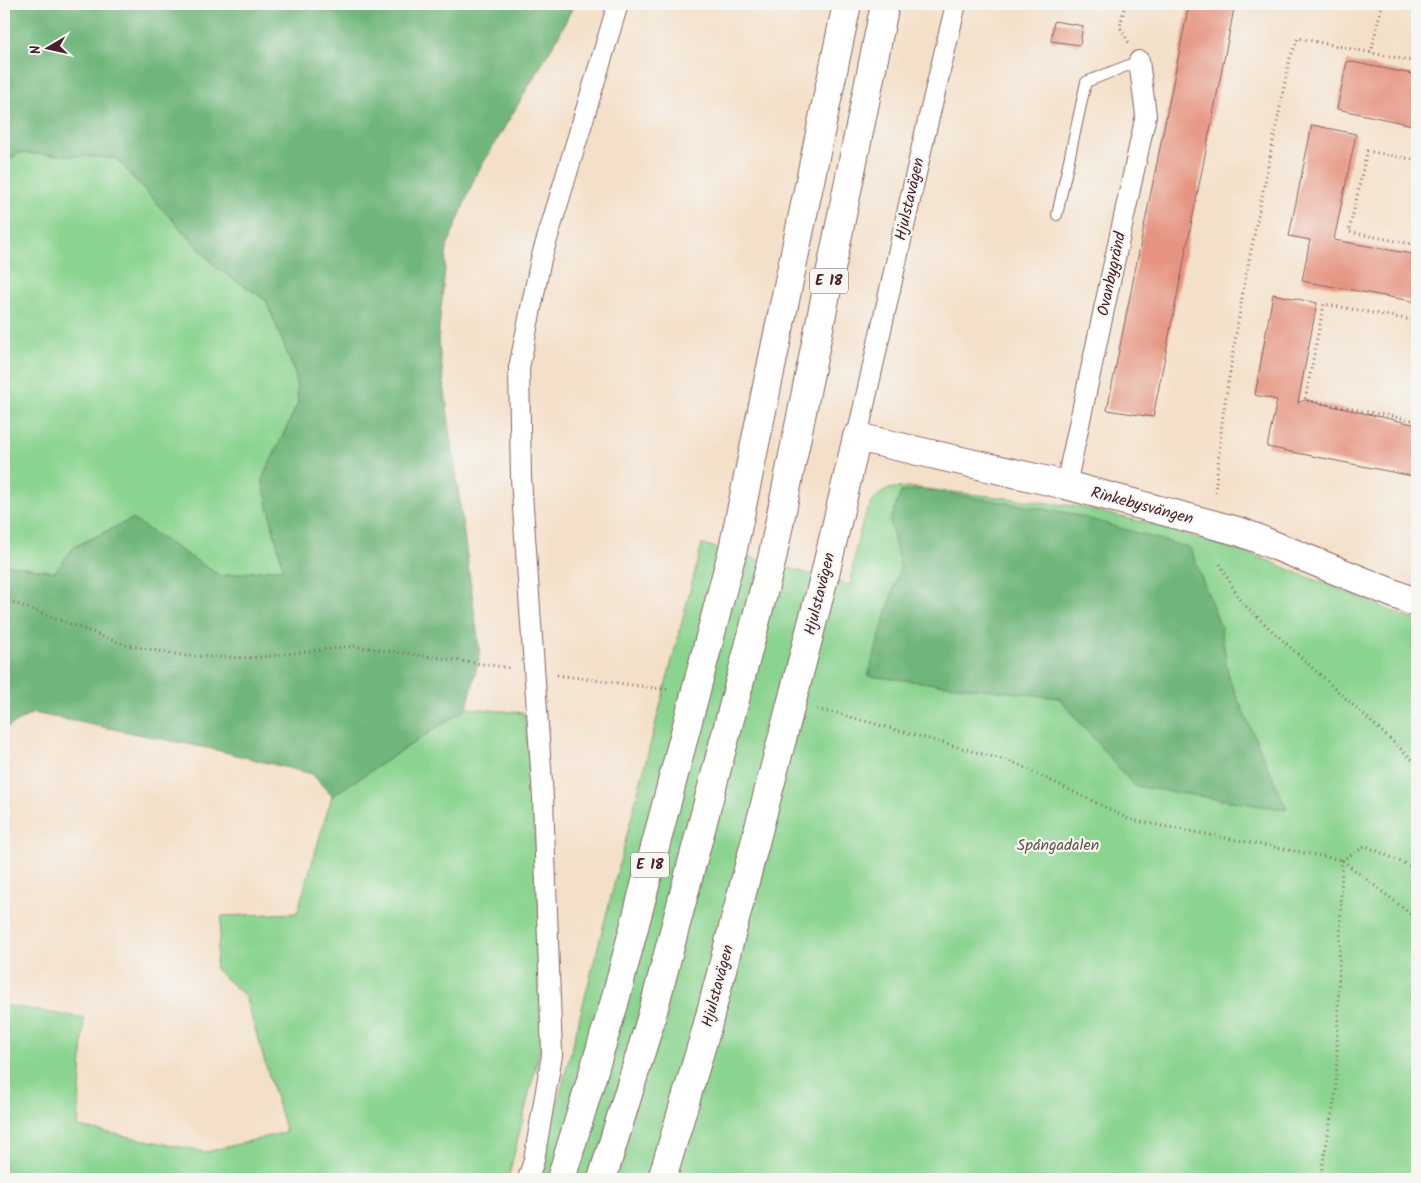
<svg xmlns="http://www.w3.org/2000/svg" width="1421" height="1183" font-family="Kalam,sans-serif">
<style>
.green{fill:#8bd490;stroke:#6a7a5e}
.forest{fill:#70b67a;stroke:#5d6a52}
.building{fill:#e69481}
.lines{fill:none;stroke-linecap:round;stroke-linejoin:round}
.lane-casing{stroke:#866362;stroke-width:12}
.street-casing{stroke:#866362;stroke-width:22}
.secondary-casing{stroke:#866362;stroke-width:30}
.highway-casing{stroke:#866362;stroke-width:30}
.path{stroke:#866362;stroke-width:3;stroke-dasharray:1 4;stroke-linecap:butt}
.lane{stroke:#fff;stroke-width:10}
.street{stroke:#fff;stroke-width:20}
.secondary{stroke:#fff;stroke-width:28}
.highway{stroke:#fff;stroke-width:28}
.secondary-bridge-casing{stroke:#866362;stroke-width:30;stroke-linecap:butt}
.highway-bridge-casing{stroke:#866362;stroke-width:30;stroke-linecap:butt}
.secondary-bridge{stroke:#fff;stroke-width:28}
.highway-bridge{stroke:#fff;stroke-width:28}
.labels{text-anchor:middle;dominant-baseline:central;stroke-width:4.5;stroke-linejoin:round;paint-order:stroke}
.shield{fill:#f6f6f2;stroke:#7e6067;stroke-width:1}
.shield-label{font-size:15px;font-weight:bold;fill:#4a1f2b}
.street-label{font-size:16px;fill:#4a1f2b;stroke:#f6f6f2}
.park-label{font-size:16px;fill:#5e5549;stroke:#f6f6f2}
</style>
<rect width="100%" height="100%" fill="#f6f6f2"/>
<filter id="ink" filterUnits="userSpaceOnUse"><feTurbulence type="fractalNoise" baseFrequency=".02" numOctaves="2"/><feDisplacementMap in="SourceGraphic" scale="10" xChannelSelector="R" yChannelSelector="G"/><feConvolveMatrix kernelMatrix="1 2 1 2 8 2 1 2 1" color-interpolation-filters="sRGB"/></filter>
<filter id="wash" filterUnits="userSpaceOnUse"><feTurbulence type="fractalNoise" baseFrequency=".0096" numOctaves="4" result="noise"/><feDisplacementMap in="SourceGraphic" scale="20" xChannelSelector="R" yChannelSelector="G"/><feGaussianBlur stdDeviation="1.12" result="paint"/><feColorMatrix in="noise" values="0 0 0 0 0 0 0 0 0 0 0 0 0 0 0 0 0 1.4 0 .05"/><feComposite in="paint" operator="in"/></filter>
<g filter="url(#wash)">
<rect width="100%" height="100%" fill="#f4e0c9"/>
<!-- green -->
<g class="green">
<path d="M 18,153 L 115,158 L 217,268 L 266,300 L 295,373 L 298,403 L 262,480 L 283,568 L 220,576 L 132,519 L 74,547 L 55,572 L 4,564 L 4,164 Z"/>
<path d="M 909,487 L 1075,506 L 1147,523 L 1256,556 L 1417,621 L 1417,1179 L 538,1179 L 702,544 L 850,585 C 855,557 859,500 889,489 C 895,487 903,488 909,487 Z"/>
<path d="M 467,708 L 525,713 L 540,909 L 542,1041 L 508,1179 L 4,1179 L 4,1005 L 84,1018 L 78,1127 L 207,1152 L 286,1132 L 245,996 L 215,969 L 222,916 L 297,913 L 332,796 Z"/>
</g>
<!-- forest -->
<g class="forest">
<path d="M 4,4 L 574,4 L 559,35 L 475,177 L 447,247 L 438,339 L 480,654 L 467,708 L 332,796 L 312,774 L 212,749 L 33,713 L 4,729 L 4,564 L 55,572 L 74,547 L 132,519 L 220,576 L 283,568 L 262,480 L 298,403 L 295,373 L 266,300 L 217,268 L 115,158 L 18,153 L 4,164 Z"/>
<path d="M 921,489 L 1069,513 L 1190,548 L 1221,628 L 1229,679 L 1287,810 L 1134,786 L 1059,698 L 868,676 L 900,567 L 890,521 L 901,492 Z"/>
</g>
<g id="blocks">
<!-- building -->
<g class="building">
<path d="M 1189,4 L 1235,4 L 1153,417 L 1107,410 Z"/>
<path d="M 1054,21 L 1083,26 L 1080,45 L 1051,41 Z"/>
<path d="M 1347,61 L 1417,75 L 1417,126 L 1337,109 Z"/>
<path d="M 1312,125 L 1356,134 L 1334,240 L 1417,255 L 1417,302 L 1302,281 L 1310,240 L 1289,236 Z"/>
<path d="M 1273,294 L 1317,303 L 1298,403 L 1305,400 L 1417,425 L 1417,477 L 1267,447 L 1277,400 L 1255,395 Z"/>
</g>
</g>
</g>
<g filter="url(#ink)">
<use href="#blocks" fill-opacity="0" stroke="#866362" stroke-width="1"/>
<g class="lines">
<defs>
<path id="lane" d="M 1057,215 L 1086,82 L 1139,61"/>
<g id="street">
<path d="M 857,437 L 923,142 L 956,4"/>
<path d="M 1066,485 L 1146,115 L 1139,61"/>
<path d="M 528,1179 L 534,1160 L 552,1055 L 543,798 L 521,478 L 519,368 L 541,259 L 618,4"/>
</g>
<path id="secondary" d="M 825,574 L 857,437 L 1066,485 L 1241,532 L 1417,603"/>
<g id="highway">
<path d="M 733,549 L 847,4"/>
<path d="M 772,559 L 885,4"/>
</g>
</defs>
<!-- lane casing -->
<use href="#lane" class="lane-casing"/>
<!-- street casing -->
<use href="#street" class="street-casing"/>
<!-- secondary casing -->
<use href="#secondary" class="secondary-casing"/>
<!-- highway casing -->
<use href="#highway" class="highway-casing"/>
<!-- path -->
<g class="path">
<path d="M 1125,4 L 1120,27 L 1129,43"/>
<path d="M 1371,53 L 1382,4"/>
<path d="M 1417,160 L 1367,151 L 1349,232 L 1417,245"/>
<path d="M 1417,321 L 1324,304 L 1305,400 L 1417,421"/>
<path d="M 1215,492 L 1223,414 L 1245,280 L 1290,58 L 1298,38 L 1417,62"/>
<path d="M 1220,564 L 1241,602 L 1417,764"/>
<path d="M 4,599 L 126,645 L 186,656 L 252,658 L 353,646 L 511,668"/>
<path d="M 557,675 L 670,690"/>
<path d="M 817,710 L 836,713 L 1015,763 L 1131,820 L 1342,860 L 1417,919"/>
<path d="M 1320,1179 L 1336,1091 L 1342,860 L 1366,846 L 1417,869"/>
</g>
<!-- lane -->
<use href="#lane" class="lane"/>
<!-- street -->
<use href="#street" class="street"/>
<!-- secondary -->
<use href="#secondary" class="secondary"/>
<!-- highway -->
<use href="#highway" class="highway"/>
<defs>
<path id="secondary-bridge" d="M 662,1179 L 706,1031 L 825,574"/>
<g id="highway-bridge">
<path d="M 561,1179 L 614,1004 L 733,549"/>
<path d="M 602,1179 L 651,1019 L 772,559"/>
</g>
</defs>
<!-- secondary-bridge casing -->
<use href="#secondary-bridge" class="secondary-bridge-casing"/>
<!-- highway-bridge casing -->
<use href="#highway-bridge" class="highway-bridge-casing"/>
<!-- secondary-bridge -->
<use href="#secondary-bridge" class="secondary-bridge"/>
<!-- highway-bridge -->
<use href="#highway-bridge" class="highway-bridge"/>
</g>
</g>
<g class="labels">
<!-- shield labels -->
<g class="shield">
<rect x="810" y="268.5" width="38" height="25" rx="4"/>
<rect x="631" y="852.5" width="38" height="25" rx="4"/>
</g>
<g class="shield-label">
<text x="829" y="281">E 18</text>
<text x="650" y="865">E 18</text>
</g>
<!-- street labels -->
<g class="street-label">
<text transform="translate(910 199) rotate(-77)">Hjulstavägen</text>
<text transform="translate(1112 274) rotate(-78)">Ovanbygränd</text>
<text transform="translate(1142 506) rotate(15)">Rinkebysvängen</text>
<text transform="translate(820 594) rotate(-76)">Hjulstavägen</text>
<text transform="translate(718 986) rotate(-75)">Hjulstavägen</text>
</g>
<!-- park labels -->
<g class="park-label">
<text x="1058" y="845">Spångadalen</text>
</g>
</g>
<!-- margin -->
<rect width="1421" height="1183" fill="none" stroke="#f6f6f2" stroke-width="20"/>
<!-- north arrow -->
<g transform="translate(48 48) rotate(261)" stroke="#f6f6f2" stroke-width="4" paint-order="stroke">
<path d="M0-4L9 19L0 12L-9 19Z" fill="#4a1f2b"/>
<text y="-8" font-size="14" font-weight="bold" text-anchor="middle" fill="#4a1f2b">N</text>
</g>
</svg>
